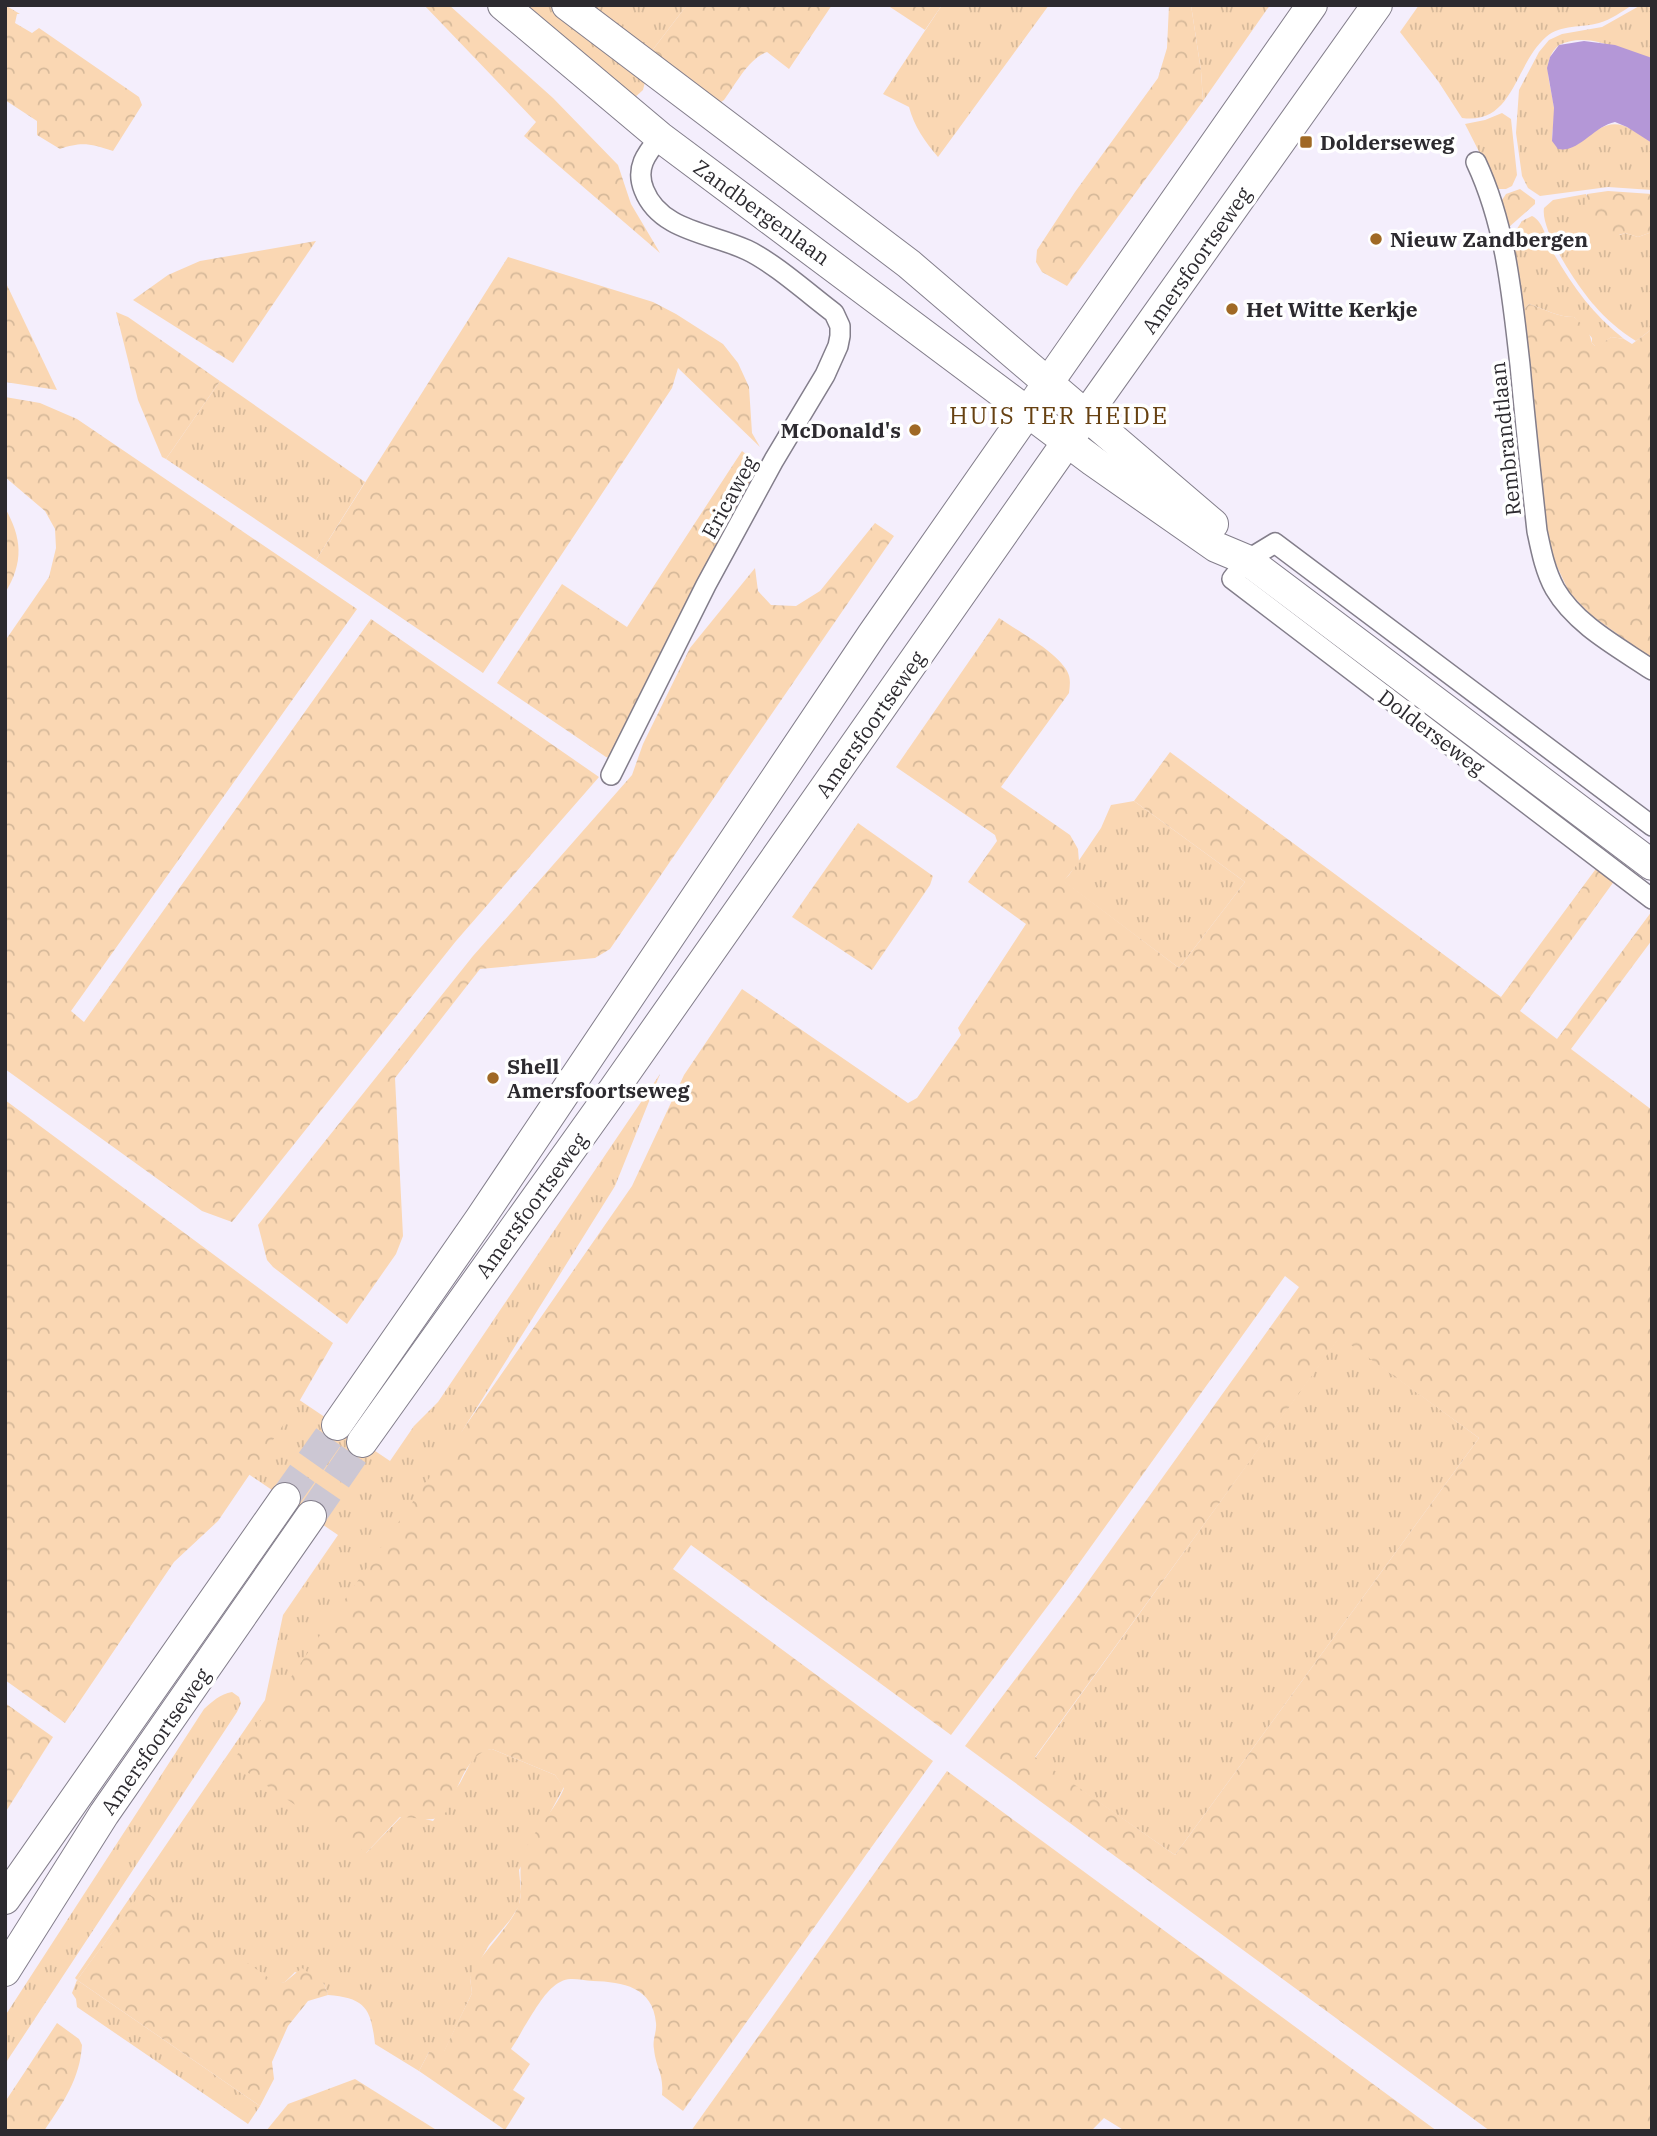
<svg xmlns="http://www.w3.org/2000/svg" width="1657" height="2136" font-family="'IBM Plex Serif',serif">
<style>
.grass{fill:url(#grass-tufts)}
.forest{fill:url(#forest-crowns);fill-rule:evenodd}
.water{fill:#b497d7}
.lines{fill:none;stroke-linecap:round;stroke-linejoin:round}
.primary-tunnel{stroke:#ccc7d3;stroke-width:30;stroke-dasharray:30 15;stroke-linecap:butt}
.street-casing{stroke:#837e8b;stroke-width:22}
.primary-casing{stroke:#837e8b;stroke-width:32}
.street{stroke:#fff;stroke-width:19}
.primary{stroke:#fff;stroke-width:30}
.poi-dot{fill:#a06925;stroke:#fff;stroke-width:2.5}
.labels{text-anchor:middle;dominant-baseline:central;stroke-width:7;stroke-linejoin:round;paint-order:stroke}
.poi-label{font-size:21px;font-weight:bold;fill:#2c2a2f;stroke:#fff;text-anchor:start}
.street-label{font-size:21px;fill:#2c2a2f;stroke:#fff}
.quarter-label{font-size:24px;letter-spacing:2px;fill:#674112;stroke:#fff}
</style>
<defs>
<pattern id="grass-tufts" width="24" height="20" patternUnits="userSpaceOnUse" patternTransform="scale(1.75)"><rect width="24" height="20" fill="#fad7b3"/><path d="M3 7l-1-3M5 7V3M7 7l1-3M15 17l-1-3M17 17v-4M19 17l1-3" fill="none" stroke="#d6b99a"/></pattern>
<pattern id="forest-crowns" width="20" height="18" patternUnits="userSpaceOnUse" patternTransform="scale(1.75)"><rect width="20" height="18" fill="#fad7b3"/><path d="M2 6a3 3 0 1 1 6 0M12 15a3 3 0 1 1 6 0" fill="none" stroke="#d6b99a"/></pattern>
</defs>
<rect width="100%" height="100%" fill="#f4eefc"/>
<!-- grass -->
<g class="grass">
<path d="M 526,5 L 557,5 L 645,82 L 643,90 L 633,99 Z"/>
<path d="M 588,5 L 687,5 L 648,56 Z"/>
<path d="M 942,5 L 1049,5 L 938,157 C 925,142 914,126 909,107 L 883,94 Z"/>
<path d="M 1191,5 L 1270,5 L 1203,101 L 1201,71 Z"/>
<path d="M 1419,5 L 1633,5 C 1622,11 1611,20 1599,23 C 1582,28 1561,24 1546,37 C 1514,65 1514,125 1462,118 L 1438,81 L 1400,32 Z"/>
<path d="M 1641,5 L 1652,5 L 1652,58 C 1622,53 1590,30 1559,45 C 1539,62 1552,86 1554,108 C 1555,119 1552,130 1552,141 L 1578,144 C 1609,118 1620,118 1652,143 L 1652,190 L 1608,187 L 1540,196 L 1528,188 L 1522,176 L 1516,133 L 1519,90 L 1539,52 L 1549,40 L 1562,34 L 1602,27 Z"/>
<path d="M 1502,113 L 1511,119 L 1517,175 L 1512,186 L 1506,189 L 1498,189 L 1465,124 L 1485,120 Z"/>
<path d="M 1586,194 L 1587,207 L 1620,235 L 1625,233 L 1638,237 L 1652,232 L 1652,329 L 1636,341 C 1620,331 1606,319 1594,305 C 1579,288 1540,231 1544,208 L 1553,200 Z"/>
<path d="M 1532,216 C 1543,221 1546,238 1551,249 C 1571,284 1592,314 1624,339 L 1611,337 L 1600,346 L 1595,346 L 1592,343 L 1592,338 L 1574,317 C 1557,317 1545,309 1529,304 L 1524,309 L 1521,302 L 1511,238 L 1522,221 Z"/>
<path d="M 220,381 L 365,482 L 316,560 L 166,459 Z"/>
<path d="M 1134,801 L 1245,882 L 1179,968 L 1063,881 L 1069,875 L 1101,828 L 1111,805 Z"/>
<path d="M 660,1074 L 615,1186 L 461,1433 L 366,1853 L 401,1817 L 414,1816 L 433,1821 L 460,1783 L 474,1756 L 483,1750 L 492,1749 L 555,1775 L 564,1787 L 519,1870 L 521,1892 L 519,1906 L 510,1920 L 489,1945 L 470,1978 L 472,1993 L 444,2052 L 429,2052 L 419,2071 L 375,2044 C 371,2008 365,1998 328,1995 L 324,1984 L 295,1972 L 285,1982 L 276,1984 L 143,1891 L 77,1980 L 260,2106 L 248,2124 L 77,2007 L 76,1999 L 72,1993 L 77,1980 L 75,1978 L 265,1700 L 283,1615 L 338,1535 L 244,1471 L 295,1397 L 390,1461 L 414,1426 L 438,1402 Z"/>
<path d="M 1340,1336 L 1479,1438 L 1175,1855 L 1035,1758 Z"/>
<path d="M 232,1692 L 239,1697 L 241,1703 L 237,1712 L 5,2064 L 5,2016 L 204,1709 C 213,1701 220,1694 232,1692 Z"/>
</g>
<!-- forest -->
<g class="forest">
<path d="M 5,5 L 20,14 L 17,14 L 15,23 L 32,33 L 39,28 L 139,97 L 142,105 L 113,151 C 91,144 82,141 60,149 L 37,135 L 37,121 L 5,100 Z"/>
<path d="M 424,5 L 449,5 L 553,98 L 618,165 L 631,204 L 660,253 L 524,136 L 536,122 Z"/>
<path d="M 687,5 L 832,5 L 789,69 L 767,52 C 748,59 736,84 724,100 L 718,104 L 648,56 Z"/>
<path d="M 887,5 L 942,5 L 925,30 Z"/>
<path d="M 1169,5 L 1191,5 L 1201,71 L 1203,101 L 1067,286 L 1042,272 L 1036,262 L 1037,250 L 1075,192 L 1158,78 L 1167,48 Z"/>
<path d="M 1520,189 L 1535,200 L 1535,204 L 1509,227 L 1502,200 L 1506,194 Z"/>
<path d="M 1608,191 L 1652,194 L 1652,232 L 1638,237 L 1625,233 C 1605,243 1580,212 1587,194 Z"/>
<path d="M 316,241 L 233,363 L 133,300 L 168,275 L 200,261 Z"/>
<path d="M 508,257 L 653,302 L 676,314 L 723,344 L 738,363 L 749,387 L 752,433 L 760,447 L 678,368 L 672,388 L 483,673 L 316,560 Z"/>
<path d="M 5,281 L 57,390 L 5,382 Z"/>
<path d="M 1529,304 C 1545,309 1557,317 1574,317 L 1588,330 L 1592,343 L 1595,346 L 1600,345 L 1611,337 L 1624,339 L 1632,344 L 1652,329 L 1652,659 L 1591,615 L 1569,592 L 1553,558 L 1543,511 L 1524,309 Z"/>
<path d="M 116,312 L 128,317 L 220,381 L 166,459 L 162,457 L 138,400 Z"/>
<path d="M 5,397 L 40,403 L 77,419 L 357,609 L 71,1011 L 84,1022 L 371,619 L 599,777 L 456,941 L 232,1222 L 202,1211 L 5,1069 L 5,641 L 49,577 L 56,548 L 55,529 L 45,511 L 5,477 Z"/>
<path d="M 742,451 L 760,465 L 671,636 L 611,758 L 606,757 L 497,683 L 562,584 L 627,627 Z"/>
<path d="M 5,508 C 22,538 24,562 5,593 Z"/>
<path d="M 875,523 L 894,536 L 610,949 L 595,958 L 480,969 L 395,1078 L 403,1236 L 396,1254 L 347,1324 L 273,1267 L 267,1260 L 258,1225 L 473,956 L 632,775 L 643,744 L 690,648 L 755,568 L 758,591 L 771,605 L 796,606 L 820,591 Z"/>
<path d="M 999,618 C 1018,631 1057,652 1067,671 C 1071,678 1070,685 1069,693 L 1001,787 L 1070,835 L 1078,849 L 1079,862 L 1064,881 L 1179,968 L 1245,882 L 1134,801 L 1170,752 L 1501,997 L 1598,866 L 1615,880 L 1520,1011 L 1557,1039 L 1652,911 L 1652,940 L 1571,1049 L 1652,1110 L 1652,2131 L 1490,2131 L 965,1746 L 1077,1597 L 1299,1287 L 1285,1276 L 1062,1587 L 951,1735 L 691,1545 L 673,1569 L 933,1761 L 683,2111 L 662,2095 C 664,2073 656,2069 654,2049 C 652,2040 657,2032 656,2023 C 653,1987 623,1982 593,1981 C 576,1980 567,1975 553,1987 C 540,1997 521,2034 511,2049 L 530,2064 L 513,2090 L 525,2098 L 505,2130 L 419,2071 L 429,2052 L 444,2051 L 472,1993 L 470,1978 L 473,1969 C 485,1951 510,1925 518,1907 C 525,1889 516,1871 524,1853 C 534,1829 555,1811 564,1788 L 555,1775 L 492,1749 C 467,1752 457,1791 447,1811 C 433,1826 419,1816 400,1817 L 366,1853 L 232,1762 L 632,1186 L 684,1075 L 742,989 L 908,1103 L 917,1098 L 961,1035 L 958,1028 L 1026,924 L 968,882 L 997,841 L 995,835 L 896,767 ZM 1340,1337 L 1479,1438 L 1175,1855 L 1035,1757 Z"/>
<path d="M 858,823 L 933,876 L 930,885 L 872,970 L 792,917 Z"/>
<path d="M 5,1100 L 333,1343 L 300,1400 L 218,1521 L 174,1562 L 65,1723 L 5,1680 Z"/>
<path d="M 5,1703 L 53,1737 L 5,1813 Z"/>
<path d="M 947,1771 L 1437,2131 L 1125,2131 L 1104,2118 L 1091,2131 L 691,2131 Z"/>
<path d="M 143,1890 L 276,1983 L 285,1982 L 302,1968 L 324,1984 L 328,1995 L 308,2001 L 288,2026 L 272,2062 L 274,2079 L 260,2106 L 77,1980 Z"/>
<path d="M 57,2023 L 79,2039 L 82,2045 C 80,2079 63,2103 44,2131 L 5,2131 L 5,2102 Z"/>
<path d="M 355,2079 L 438,2131 L 266,2131 L 288,2104 Z"/>
</g>
<!-- water -->
<path class="water" d="M 1584,41 L 1615,45 L 1652,58 L 1652,143 L 1627,127 L 1615,122 C 1594,126 1579,153 1558,149 L 1552,141 L 1554,108 L 1547,68 L 1550,57 L 1559,45 Z"/>
<g class="lines">
<!-- primary-tunnel -->
<g class="primary-tunnel">
<path d="M 285,1498 L 337,1425"/>
<path d="M 311,1516 L 362,1442"/>
</g>
<defs>
<g id="street">
<path d="M 1476,162 C 1506,226 1512,295 1520,365 C 1525,420 1531,476 1537,531 C 1541,550 1545,571 1555,589 C 1576,625 1618,647 1652,670"/>
<path d="M 611,775 L 706,585 L 774,460 L 825,375 L 838,346 L 840,336 L 840,326 L 834,313 C 810,295 773,262 747,250 C 711,233 660,231 644,190 C 635,168 646,154 660,137"/>
<path d="M 1652,826 L 1275,543 L 1247,560 L 1232,579 L 1652,899"/>
</g>
<g id="primary">
<path d="M 503,5 L 660,137 L 1093,461 L 1216,547 L 1247,560 L 1652,865"/>
<path d="M 567,5 L 909,264 L 1213,524"/>
<path d="M 337,1425 L 480,1219 L 872,635 L 1312,5"/>
<path d="M 362,1442 L 614,1089 L 1086,415 L 1377,5"/>
<path d="M 5,1899 L 285,1498"/>
<path d="M 5,1971 L 104,1814 L 311,1516"/>
</g>
</defs>
<!-- street casing -->
<use href="#street" class="street-casing"/>
<!-- primary casing -->
<use href="#primary" class="primary-casing"/>
<!-- street -->
<use href="#street" class="street"/>
<!-- primary -->
<use href="#primary" class="primary"/>
</g>
<!-- markers -->
<g class="poi-dot">
<rect x="1299" y="135" width="14" height="14" rx="3.5"/>
<circle cx="1376" cy="239" r="7"/>
<circle cx="1232" cy="309" r="7"/>
<circle cx="915" cy="430" r="7"/>
<circle cx="493" cy="1078" r="7"/>
</g>
<g class="labels">
<!-- poi labels -->
<g class="poi-label">
<text x="1320" y="142">Dolderseweg</text>
<text x="1390" y="239">Nieuw Zandbergen</text>
<text x="1246" y="309">Het Witte Kerkje</text>
<text x="901" y="430" text-anchor="end">McDonald's</text>
<text x="507" y="1066">Shell<tspan x="507" dy="24">Amersfoortseweg</tspan></text>
</g>
<!-- street labels -->
<g class="street-label">
<text transform="translate(762 212) rotate(36)">Zandbergenlaan</text>
<text transform="translate(1196 260) rotate(-55)">Amersfoortseweg</text>
<text transform="translate(1505 439) rotate(-96)">Rembrandtlaan</text>
<text transform="translate(729 497) rotate(-61)">Ericaweg</text>
<text transform="translate(870 724) rotate(-55)">Amersfoortseweg</text>
<text transform="translate(1432 732) rotate(37)">Dolderseweg</text>
<text transform="translate(531 1205) rotate(-54)">Amersfoortseweg</text>
<text transform="translate(155 1741) rotate(-55)">Amersfoortseweg</text>
</g>
<!-- quarter labels -->
<g class="quarter-label">
<text x="1059" y="415">HUIS TER HEIDE</text>
</g>
</g>
<!-- border -->
<rect width="1657" height="2136" fill="none" stroke="#2c2a2f" stroke-width="14"/>
</svg>
